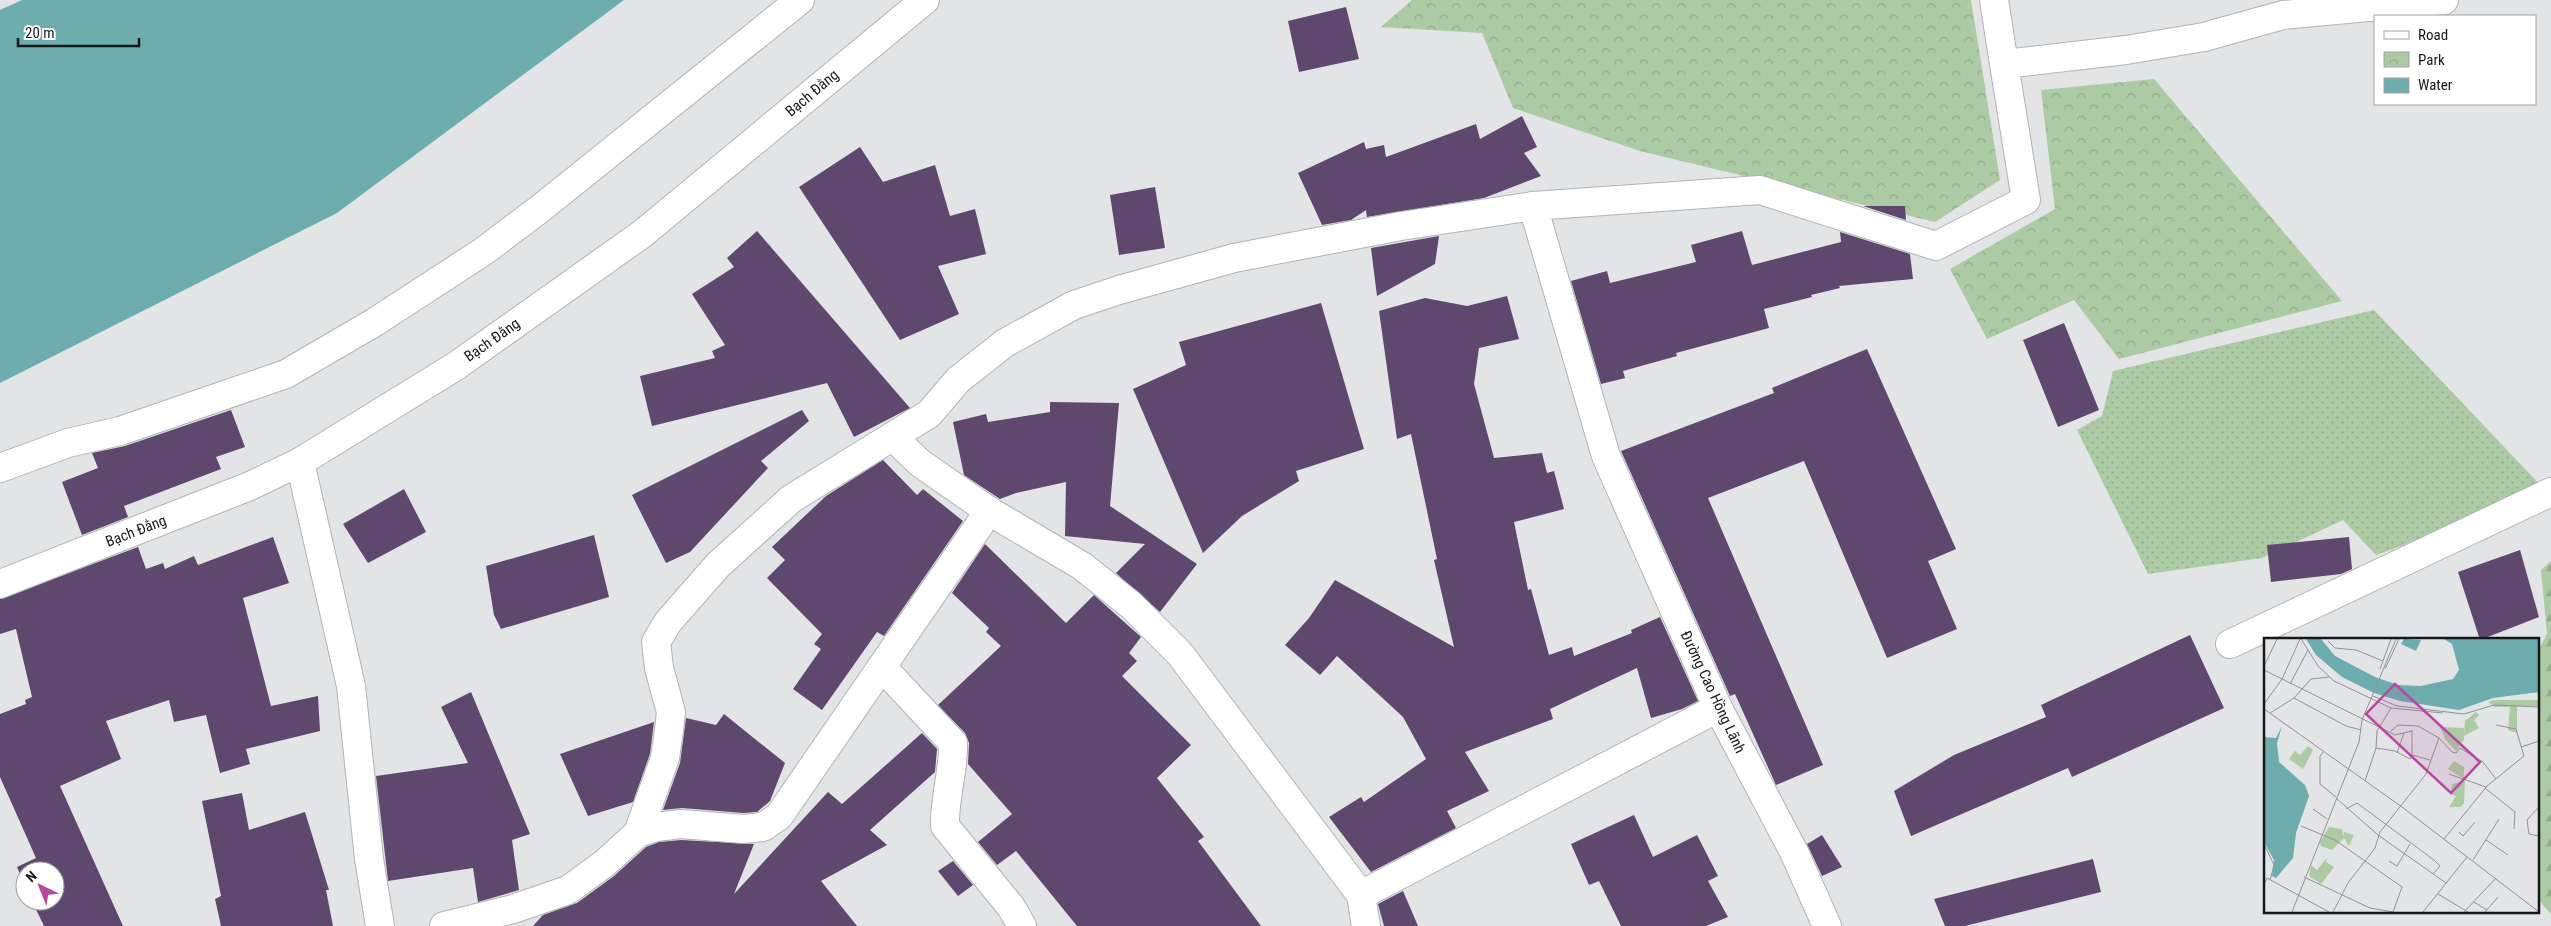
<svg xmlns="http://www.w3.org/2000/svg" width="2551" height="926" font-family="'Roboto Condensed',sans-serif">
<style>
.grass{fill:url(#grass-dots)}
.forest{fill:url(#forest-firs)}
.park{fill:url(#park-crowns)}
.water{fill:#6dadad}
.building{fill:#5e486d}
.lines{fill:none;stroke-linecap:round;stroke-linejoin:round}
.street-casing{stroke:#b1b3b5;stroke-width:30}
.street{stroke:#fff;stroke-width:28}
.labels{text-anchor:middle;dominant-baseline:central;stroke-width:5;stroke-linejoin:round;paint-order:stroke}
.street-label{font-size:15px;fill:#161717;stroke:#fff}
.inset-road{fill:none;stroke:#909293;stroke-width:1}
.view{fill:#b947a2;fill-opacity:0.15;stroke:#b947a2;stroke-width:2.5}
.inset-edge{fill:none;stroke:#161717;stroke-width:2.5}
</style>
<defs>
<pattern id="grass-dots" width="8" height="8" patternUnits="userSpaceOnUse" patternTransform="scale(1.25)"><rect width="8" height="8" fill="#accaa3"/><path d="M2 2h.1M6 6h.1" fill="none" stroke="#93ad8c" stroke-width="1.8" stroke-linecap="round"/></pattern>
<pattern id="forest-firs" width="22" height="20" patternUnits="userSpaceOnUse" patternTransform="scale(1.25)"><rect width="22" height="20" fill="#accaa3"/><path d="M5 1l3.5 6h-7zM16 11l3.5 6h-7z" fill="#93ad8c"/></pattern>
<pattern id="park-crowns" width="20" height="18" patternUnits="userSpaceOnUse" patternTransform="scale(1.25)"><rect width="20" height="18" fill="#accaa3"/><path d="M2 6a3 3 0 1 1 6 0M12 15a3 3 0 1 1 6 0" fill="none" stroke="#93ad8c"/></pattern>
</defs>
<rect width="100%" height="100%" fill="#e2e4e6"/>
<!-- grass -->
<path class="grass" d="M 2374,310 L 2548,493 L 2376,555 L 2343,520 L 2262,558 L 2148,574 L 2077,430 L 2102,416 L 2113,371 Z"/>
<!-- forest -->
<path class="forest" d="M 2551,561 L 2551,914 L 2537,898 L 2537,653 L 2547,634 L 2541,570 Z"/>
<!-- park -->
<g class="park">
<path d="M 1412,0 L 1971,0 L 2000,180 L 1935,222 L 1640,151 L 1513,108 L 1482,33 L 1381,27 Z"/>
<path d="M 2154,79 L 2342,301 L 2119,359 L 2074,300 L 1987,339 L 1950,269 L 2055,209 L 2041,90 Z"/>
</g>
<!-- water -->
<path class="water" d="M 22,0 L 624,0 L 337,213 L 0,383 L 0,10 Z"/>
<!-- building -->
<g class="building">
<path d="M 1346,7 L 1359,59 L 1299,72 L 1288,21 Z"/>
<path d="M 1522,116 L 1537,147 L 1524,153 L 1541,176 L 1484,198 L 1367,217 L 1366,210 L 1351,220 L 1322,225 L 1298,173 L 1364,142 L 1366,149 L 1384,145 L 1386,157 L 1476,124 L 1480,139 Z"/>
<path d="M 860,147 L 883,182 L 935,165 L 950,216 L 975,209 L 986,254 L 938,266 L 959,314 L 900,340 L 799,187 Z"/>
<path d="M 1155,187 L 1165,248 L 1119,255 L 1110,195 Z"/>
<path d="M 1863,206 L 1905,206 L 1906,220 Z"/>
<path d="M 757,231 L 910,408 L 854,437 L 827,383 L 652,426 L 640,376 L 715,358 L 712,351 L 725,345 L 692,294 L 734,267 L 727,258 Z"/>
<path d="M 1742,231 L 1752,265 L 1841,242 L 1840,232 L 1910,254 L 1913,279 L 1839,286 L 1840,288 L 1811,295 L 1812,297 L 1764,309 L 1769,328 L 1676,353 L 1677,356 L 1623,371 L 1625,378 L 1601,384 L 1571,281 L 1607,271 L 1610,283 L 1696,262 L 1691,245 Z"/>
<path d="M 1439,236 L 1435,264 L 1377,296 L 1371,248 Z"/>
<path d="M 1507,296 L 1519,339 L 1479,348 L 1474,384 L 1494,458 L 1542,453 L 1547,473 L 1554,471 L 1564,509 L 1514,522 L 1528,590 L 1531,589 L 1549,655 L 1572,647 L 1574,656 L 1632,633 L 1631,630 L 1660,617 L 1698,701 L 1682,709 L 1651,718 L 1637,668 L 1550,709 L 1553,719 L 1465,752 L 1489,791 L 1447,811 L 1456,828 L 1371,872 L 1329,817 L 1361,797 L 1364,802 L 1426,759 L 1403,717 L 1337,656 L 1320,675 L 1285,645 L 1309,618 L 1335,580 L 1454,647 L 1434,560 L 1437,559 L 1411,434 L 1397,439 L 1379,311 L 1425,298 L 1467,306 Z"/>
<path d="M 1321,303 L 1364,449 L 1296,471 L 1299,481 L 1242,516 L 1203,553 L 1133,389 L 1186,365 L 1179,342 Z"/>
<path d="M 2064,323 L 2099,410 L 2058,427 L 2023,340 Z"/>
<path d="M 1867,349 L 1956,549 L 1928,561 L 1957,629 L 1887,658 L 1804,461 L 1708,498 L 1823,765 L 1776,785 L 1735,694 L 1730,696 L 1621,451 L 1774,393 L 1772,388 Z"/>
<path d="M 1050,402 L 1119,403 L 1110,506 L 1197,564 L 1160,612 L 1116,573 L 1145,544 L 1065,536 L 1066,482 L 1016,493 L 1000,499 L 964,475 L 953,422 L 986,414 L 988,422 L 1050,412 Z"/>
<path d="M 231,410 L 245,447 L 216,457 L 221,469 L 124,506 L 128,517 L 82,535 L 62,482 L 98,468 L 92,453 L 125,446 Z"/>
<path d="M 802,410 L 809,421 L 761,461 L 768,468 L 690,552 L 666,563 L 632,495 Z"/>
<path d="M 883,460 L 917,495 L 923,489 L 963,521 L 884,636 L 877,632 L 822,710 L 793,689 L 821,649 L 814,644 L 822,634 L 767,578 L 785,560 L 772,547 L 826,496 Z"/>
<path d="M 404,489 L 426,532 L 368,563 L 343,524 Z"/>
<path d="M 594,535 L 609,597 L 501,629 L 494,615 L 486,566 Z"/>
<path d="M 273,537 L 289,583 L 243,598 L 271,706 L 318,696 L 320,731 L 246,749 L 250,764 L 220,773 L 206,715 L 174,722 L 169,700 L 106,721 L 121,759 L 60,786 L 123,926 L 44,926 L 32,901 L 55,901 L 55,871 L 25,871 L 25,885 L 17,867 L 36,858 L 0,777 L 0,714 L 26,704 L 25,700 L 32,697 L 16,629 L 0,634 L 0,599 L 138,547 L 146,569 L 163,563 L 165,569 L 194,556 L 198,565 Z"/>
<path d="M 2349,537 L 2352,569 L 2341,574 L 2271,582 L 2267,545 Z"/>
<path d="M 985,544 L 1066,623 L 1094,595 L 1141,637 L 1129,653 L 1137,661 L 1122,676 L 1191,745 L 1157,778 L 1204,837 L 1198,841 L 1261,926 L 1077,926 L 1016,851 L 997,865 L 978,842 L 1012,814 L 968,764 L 969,743 L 965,733 L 938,705 L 1001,646 L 986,632 L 989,628 L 952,593 Z"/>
<path d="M 2520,550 L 2539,617 L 2480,640 L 2458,572 Z"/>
<path d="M 2190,635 L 2224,708 L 2072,777 L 2068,768 L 1911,836 L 1894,791 L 1954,755 L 2046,717 L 2041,705 Z"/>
<path d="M 471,692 L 530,834 L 512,840 L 519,890 L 478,902 L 473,868 L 388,881 L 376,776 L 468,763 L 441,707 Z"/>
<path d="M 724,714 L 785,763 L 770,801 L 757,812 L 743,813 L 682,808 L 663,810 L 680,763 L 686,718 L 716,725 Z"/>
<path d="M 654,722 L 650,754 L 633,802 L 588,816 L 560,754 Z"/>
<path d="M 922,733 L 937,749 L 935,772 L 870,830 L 887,845 L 821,881 L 857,926 L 533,926 L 543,915 L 577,903 L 614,876 L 646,847 L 659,842 L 681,840 L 754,844 L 734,894 L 828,792 L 842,804 Z"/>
<path d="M 242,793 L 249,830 L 305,812 L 329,890 L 326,890 L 333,926 L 221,926 L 215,899 L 221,896 L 202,801 Z"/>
<path d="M 1634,815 L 1653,857 L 1697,835 L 1718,876 L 1708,881 L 1728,917 L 1706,926 L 1621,926 L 1599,881 L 1589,885 L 1571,844 Z"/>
<path d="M 1822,835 L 1842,867 L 1822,876 L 1807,844 Z"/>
<path d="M 2093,859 L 2101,892 L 1965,926 L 1945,926 L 1934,899 Z"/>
<path d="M 953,861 L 973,885 L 958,896 L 938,871 Z"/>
<path d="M 1403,891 L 1418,926 L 1384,926 L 1378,904 Z"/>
</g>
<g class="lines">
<defs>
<g id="street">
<path d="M 1994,0 L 2004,64"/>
<path d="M 893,437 L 920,463 L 989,511 L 1082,566 L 1131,605 L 1180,654 L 1361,895 L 1718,708"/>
<path d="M 300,462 L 351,686 L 369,859 L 380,926"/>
<path d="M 0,468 L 68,443 L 120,431 L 286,374 L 375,322 L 484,251 L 541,208 L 800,0"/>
<path d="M 0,584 L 250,486 L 300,462 L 456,366 L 642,234 L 925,0"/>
<path d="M 2230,644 L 2551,492"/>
<path d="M 883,668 L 953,743 C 954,771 944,798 945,826 L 1011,907 L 1022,926"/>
<path d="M 638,833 L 665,758 L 669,730 L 671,712 L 659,668 L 656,642 L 668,622 L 718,565 L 791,499 L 929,414 L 958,380 L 1005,343 L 1074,305 L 1119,290 L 1234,258 L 1401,226 L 1533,206"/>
<path d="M 1361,895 L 1366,926"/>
<path d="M 444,926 L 513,909 L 568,890 L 605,863 L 638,833 L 656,827 L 681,824 L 743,829 L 763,827 L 779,816 L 989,511"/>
<path d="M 1827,926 L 1794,852 L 1718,708 L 1606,456 L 1533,206 L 1760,190 L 1936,246 L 2026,200 L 2004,64 L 2126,50 L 2204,37 L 2283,15 L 2444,0"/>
</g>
</defs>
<!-- street casing -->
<use href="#street" class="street-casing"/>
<!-- street -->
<use href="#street" class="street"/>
</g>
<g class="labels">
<!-- street labels -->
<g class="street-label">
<text transform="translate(812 93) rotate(-40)">Bạch Đằng</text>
<text transform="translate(492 340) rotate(-35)">Bạch Đằng</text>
<text transform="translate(136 531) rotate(-21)">Bạch Đằng</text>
<text transform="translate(1713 692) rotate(65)">Đường Cao Hồng Lãnh</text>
</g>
</g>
<!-- overview -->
<g transform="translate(2264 638)">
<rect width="275" height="275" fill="#e2e4e6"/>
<path d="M 230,62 L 275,62 L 275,68 L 253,68 L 253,95 L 244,92 L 246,69 L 231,69 L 224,64 ZM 212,74 L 215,77 L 210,82 L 215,90 L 200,98 L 201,83 ZM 44,108 L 49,112 L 39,131 L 25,121 L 31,113 L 36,117 ZM 190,123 L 200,129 L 200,141 L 184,131 ZM 65,189 L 78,191 L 80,200 L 80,194 L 90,197 L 85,208 L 80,200 L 68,212 L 57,208 L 56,204 Z" fill="#accaa3"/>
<path d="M 201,143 L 200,165 L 197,169 L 185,169 L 192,158 L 187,156 L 188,146 ZM 63,220 L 62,224 L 70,229 L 57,246 L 45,238 L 47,227 L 53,232 Z" fill="#accaa3"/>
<path d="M 176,89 L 200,90 L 200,102 L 192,113 L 181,101 Z" fill="#accaa3"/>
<path d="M 42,1 L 57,1 L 71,18 L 111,39 L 134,47 L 157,48 L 189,41 L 195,32 L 188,6 L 180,1 L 275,1 L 275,54 L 229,60 L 195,72 L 136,63 L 110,55 L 78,39 L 52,17 ZM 140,1 L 157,2 L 152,13 L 137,6 ZM 18,88 L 13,105 L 15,124 L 41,147 L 45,158 L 32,195 L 29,220 L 12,240 L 8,238 L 10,222 L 0,204 L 0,99 L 12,100 Z" fill="#6dadad"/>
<path class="inset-road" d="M 37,1 L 54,28 L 70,43 L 127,70 L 179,75M 64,3 L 71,10 L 92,12 L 119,23M 0,28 L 13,1M 116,31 L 127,1M 121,31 L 135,1M 0,32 L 131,97 L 148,93M 26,46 L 44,12M 109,58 L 133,68 L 200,76 L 230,67 L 275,69M 30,60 L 82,88 L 97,92M 0,66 L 18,41 L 36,1M 0,71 L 138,169 L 275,274M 6,75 L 30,60 L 47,41 L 65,39M 148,92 L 148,117 L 166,122M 127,93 L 134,87 L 154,88 L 175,100M 257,109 L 275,103M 112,110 L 131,113 L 146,121 L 148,117M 59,114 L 56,118 L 56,146 L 72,159M 133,115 L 140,95M 185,136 L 222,149M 101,143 L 112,110 L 113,93 L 127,70M 221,150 L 251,174 L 250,191M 72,160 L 114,197 L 182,245M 275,169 L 263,182 L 265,196 L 275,198M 49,171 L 63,181M 82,171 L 93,165 L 170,222 L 176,228 L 169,236M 37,188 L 71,202 L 138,249 L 129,274M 195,194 L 199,198 L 211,184M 180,201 L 223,148 L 260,118 L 252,91 L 232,87M 222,202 L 244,217M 0,206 L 10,227 L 6,242M 209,222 L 235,181M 125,223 L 133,228 L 146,206M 40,239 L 106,270 L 129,274M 0,246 L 3,240 L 65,274M 174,256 L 204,274M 210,264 L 223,272M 28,274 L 95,104 L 98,82 L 132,1M 69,274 L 84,245 L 111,210 L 116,194 L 162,136 L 175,100 L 188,114 L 192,115 L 196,110 L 219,124 L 232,141M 159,274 L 203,219M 200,274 L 232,240M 221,274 L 234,259"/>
<path class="view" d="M 131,46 L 216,124 L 187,155 L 102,76 Z"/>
<rect width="275" height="275" class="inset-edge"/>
</g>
<!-- legend -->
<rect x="2374" y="15" width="162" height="90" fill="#ffffff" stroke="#a2a2a2"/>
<rect x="2384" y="31" width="25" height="8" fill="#ffffff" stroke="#a2a2a2"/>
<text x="2418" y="40" font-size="15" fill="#161717">Road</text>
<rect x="2384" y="52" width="25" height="15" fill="url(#park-crowns)" stroke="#a2a2a2"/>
<text x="2418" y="65" font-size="15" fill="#161717">Park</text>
<rect x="2384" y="78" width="25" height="15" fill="#6dadad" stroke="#a2a2a2"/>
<text x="2418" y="90" font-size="15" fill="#161717">Water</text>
<!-- north arrow -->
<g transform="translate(40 886) rotate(317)"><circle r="24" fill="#ffffff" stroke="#a2a2a2"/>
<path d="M0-4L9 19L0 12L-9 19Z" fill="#b947a2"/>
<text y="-8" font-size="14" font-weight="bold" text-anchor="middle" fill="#161717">N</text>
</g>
<!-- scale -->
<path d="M18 38v8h121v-8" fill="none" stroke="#161717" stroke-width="2.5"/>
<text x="25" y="38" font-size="15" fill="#161717" stroke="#ffffff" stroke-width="4" paint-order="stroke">20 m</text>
</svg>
